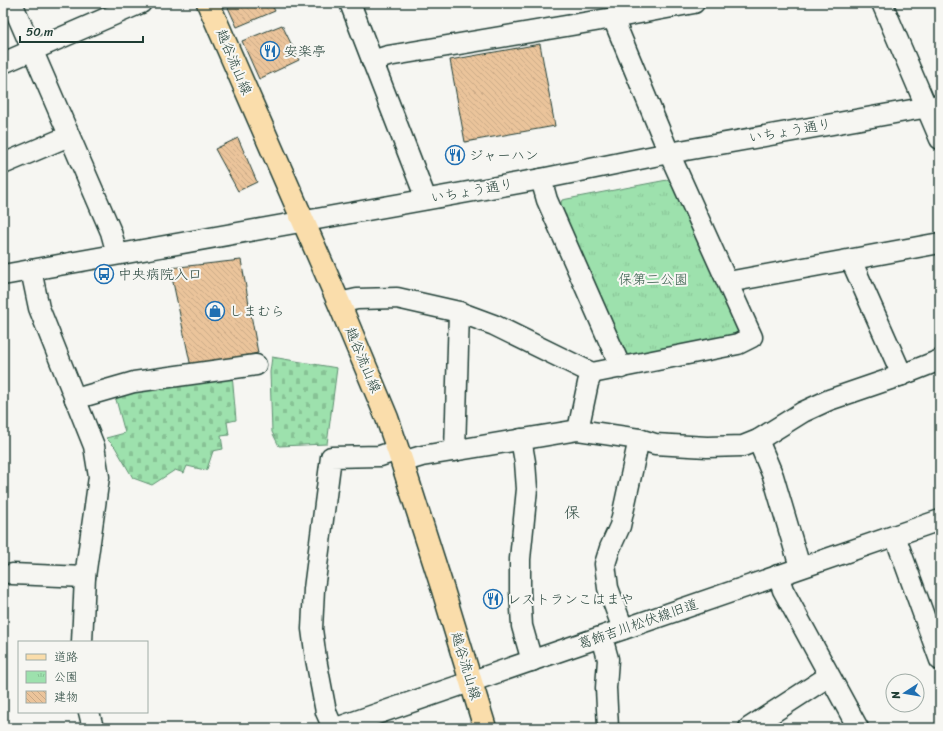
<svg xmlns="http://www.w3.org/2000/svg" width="943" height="731" font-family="Sriracha,'Klee One',sans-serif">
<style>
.cemetery{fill:url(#cemetery-stones);stroke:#5e8f70}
.park{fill:url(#park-tufts);stroke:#5e8f70}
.building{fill:url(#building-back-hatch);stroke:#1f3d34}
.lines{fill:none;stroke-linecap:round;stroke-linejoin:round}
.minor-casing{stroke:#1f3d34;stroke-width:23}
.major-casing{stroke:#1f3d34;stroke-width:25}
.minor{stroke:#f6f6f2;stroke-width:20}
.major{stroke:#faddab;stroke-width:22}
.labels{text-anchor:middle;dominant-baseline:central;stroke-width:4;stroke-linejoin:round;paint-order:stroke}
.poi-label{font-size:14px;fill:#1f3d34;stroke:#f6f6f2;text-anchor:start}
.street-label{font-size:14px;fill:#1f3d34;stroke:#f6f6f2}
.park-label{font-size:14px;fill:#385e4c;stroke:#f6f6f2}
.quarter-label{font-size:16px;fill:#1f3d34;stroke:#f6f6f2}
</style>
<defs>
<pattern id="cemetery-stones" width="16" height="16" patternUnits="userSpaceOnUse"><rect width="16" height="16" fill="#9de1ad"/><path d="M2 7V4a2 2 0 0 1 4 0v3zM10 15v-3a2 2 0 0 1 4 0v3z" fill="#87c295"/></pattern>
<pattern id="park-tufts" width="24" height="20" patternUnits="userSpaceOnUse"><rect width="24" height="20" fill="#9de1ad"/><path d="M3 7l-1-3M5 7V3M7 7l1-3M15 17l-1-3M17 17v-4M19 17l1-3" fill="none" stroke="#87c295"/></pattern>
<pattern id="building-back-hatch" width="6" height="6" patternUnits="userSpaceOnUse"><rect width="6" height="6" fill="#ebc49b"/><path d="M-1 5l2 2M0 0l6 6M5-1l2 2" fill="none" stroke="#c9a986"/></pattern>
</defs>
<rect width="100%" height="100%" fill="#f6f6f2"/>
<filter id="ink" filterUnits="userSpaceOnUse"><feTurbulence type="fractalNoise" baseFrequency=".025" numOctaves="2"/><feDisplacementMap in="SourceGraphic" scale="8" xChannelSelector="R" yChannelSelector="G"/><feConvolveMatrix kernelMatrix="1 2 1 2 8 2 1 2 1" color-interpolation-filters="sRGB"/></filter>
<g filter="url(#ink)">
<!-- cemetery -->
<g class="cemetery">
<path d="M 272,357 L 337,368 L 327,444 L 279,446 L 272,432 L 270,372 Z"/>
<path d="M 232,374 L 236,420 L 227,422 L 229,435 L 221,436 L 223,449 L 213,451 L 207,469 L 205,470 L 187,466 L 184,473 L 175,470 L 152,485 L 133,478 L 115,447 L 106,438 L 125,433 L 114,392 Z"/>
</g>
<!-- park -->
<path class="park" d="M 667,180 L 676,186 L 739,329 L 736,336 L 630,359 L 622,354 L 559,209 L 562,200 Z"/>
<!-- building -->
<g class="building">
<path d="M 226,3 L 271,3 L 275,11 L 237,27 Z"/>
<path d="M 282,25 L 299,60 L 259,79 L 242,41 Z"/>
<path d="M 540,44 L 555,126 L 465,142 L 450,60 Z"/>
<path d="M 238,138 L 257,182 L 238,191 L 215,149 Z"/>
<path d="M 241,260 L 258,353 L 191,367 L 170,268 Z"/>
</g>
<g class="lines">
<defs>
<g id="minor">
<path d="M 12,3 L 111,232 L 117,254"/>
<path d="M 350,3 L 426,199"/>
<path d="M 882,3 L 940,139"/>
<path d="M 372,61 L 388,56 L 613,18 L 694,3"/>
<path d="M 3,63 L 141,3"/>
<path d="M 3,164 L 69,136"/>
<path d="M 541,179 L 547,200 L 621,368"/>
<path d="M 851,260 L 902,375"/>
<path d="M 31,270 L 39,308 L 94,446 L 99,477 L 85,577 L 82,642"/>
<path d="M 3,275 L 541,179 L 669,153 L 940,105"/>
<path d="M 728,282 L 940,243"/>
<path d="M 339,303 L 357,299 L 397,298 L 459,312 L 494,325 L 592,373 L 738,344 L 752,337 L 669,153 L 613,18"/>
<path d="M 75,399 L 134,382 L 256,365"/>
<path d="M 578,430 L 588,383 L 592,373"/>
<path d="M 521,439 L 525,462 L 527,489 L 520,559 L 520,591 L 522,626 L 532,661"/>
<path d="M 758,440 L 773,476 L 800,567"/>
<path d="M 455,451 L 459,312"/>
<path d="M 402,462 L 422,456 L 578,430 L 639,439 L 655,444 L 707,447 L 743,446 L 758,440 L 803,412 L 829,400 L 902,375 L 940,360"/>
<path d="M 895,536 L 940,660"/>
<path d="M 12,574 L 85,577"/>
<path d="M 778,575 L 783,590 L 858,728"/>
<path d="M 623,629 L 608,588 L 605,564 L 610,548 L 620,526 L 639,439"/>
<path d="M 602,637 L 608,659 L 606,688 L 608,728"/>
<path d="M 89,712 L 93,728"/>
<path d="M 333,728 L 326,712 L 316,659 L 312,629 L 314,589 L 331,457 L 380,456 L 398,450"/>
<path d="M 336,728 L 940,520"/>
<path d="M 749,728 L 829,676"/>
</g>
<path id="major" d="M 208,3 L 339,303 L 387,418 L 402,462 L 443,590 L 485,728"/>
</defs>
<!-- minor casing -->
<use href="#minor" class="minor-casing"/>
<!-- major casing -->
<use href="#major" class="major-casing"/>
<!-- minor -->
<use href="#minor" class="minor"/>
<!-- major -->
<use href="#major" class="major"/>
</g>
</g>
<!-- icons -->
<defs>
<symbol id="restaurant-ring" viewBox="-11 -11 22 22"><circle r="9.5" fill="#f6f6f2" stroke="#1f6fb2" stroke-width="1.5"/><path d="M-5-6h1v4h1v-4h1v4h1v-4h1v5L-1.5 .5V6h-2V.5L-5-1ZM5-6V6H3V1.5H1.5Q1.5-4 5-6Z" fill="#1f6fb2"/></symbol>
<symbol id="bus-ring" viewBox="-11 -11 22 22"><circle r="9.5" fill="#f6f6f2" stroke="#1f6fb2" stroke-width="1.5"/><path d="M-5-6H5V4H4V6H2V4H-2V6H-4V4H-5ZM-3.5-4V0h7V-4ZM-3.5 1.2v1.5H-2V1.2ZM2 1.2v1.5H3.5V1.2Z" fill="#1f6fb2"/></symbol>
<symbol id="shop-ring" viewBox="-11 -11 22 22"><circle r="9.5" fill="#f6f6f2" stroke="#1f6fb2" stroke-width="1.5"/><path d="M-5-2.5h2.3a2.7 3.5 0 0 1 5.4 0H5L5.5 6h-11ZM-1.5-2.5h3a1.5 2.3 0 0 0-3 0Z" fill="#1f6fb2"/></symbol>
</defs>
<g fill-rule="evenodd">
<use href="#restaurant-ring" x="259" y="40" width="22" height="22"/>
<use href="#restaurant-ring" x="444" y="144" width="22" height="22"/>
<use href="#bus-ring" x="93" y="263" width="22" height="22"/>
<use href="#shop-ring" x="204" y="300" width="22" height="22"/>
<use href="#restaurant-ring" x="482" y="588" width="22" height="22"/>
</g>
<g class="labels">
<!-- poi labels -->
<g class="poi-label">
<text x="284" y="51">安楽亭</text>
<text x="469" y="155">ジャーハン</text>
<text x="118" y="274">中央病院入口</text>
<text x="229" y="311">しまむら</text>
<text x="507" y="599">レストランこはまや</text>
</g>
<!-- street labels -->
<g class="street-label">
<text transform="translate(234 62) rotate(67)">越谷流山線</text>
<text transform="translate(790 131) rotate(-10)">いちょう通り</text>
<text transform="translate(472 191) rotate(-10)">いちょう通り</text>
<text transform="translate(363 360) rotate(67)">越谷流山線</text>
<text transform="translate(638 624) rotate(-19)">葛飾吉川松伏線旧道</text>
<text transform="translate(466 666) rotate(73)">越谷流山線</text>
</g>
<!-- park labels -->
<g class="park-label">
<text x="653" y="279">保第二公園</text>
</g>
<!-- quarter labels -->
<g class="quarter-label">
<text x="572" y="512">保</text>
</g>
</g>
<!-- margin -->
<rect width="943" height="731" fill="none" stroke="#f6f6f2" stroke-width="16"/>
<rect x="8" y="8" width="927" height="715" fill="none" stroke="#1f3d34" stroke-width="1.5" filter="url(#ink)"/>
<!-- legend -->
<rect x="18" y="641" width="130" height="72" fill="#f6f6f2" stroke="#a0aca6"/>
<rect x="26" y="654" width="20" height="6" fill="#faddab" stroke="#a0aca6"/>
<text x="54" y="661" font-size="12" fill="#1f3d34">道路</text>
<rect x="26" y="671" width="20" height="12" fill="url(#park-tufts)" stroke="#a0aca6"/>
<text x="54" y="681" font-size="12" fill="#1f3d34">公園</text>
<rect x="26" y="691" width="20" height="12" fill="url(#building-back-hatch)" stroke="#a0aca6"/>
<text x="54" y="701" font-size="12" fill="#1f3d34">建物</text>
<!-- north arrow -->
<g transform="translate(905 693) rotate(258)"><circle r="19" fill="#f6f6f2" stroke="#a0aca6"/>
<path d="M0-3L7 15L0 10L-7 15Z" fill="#1f6fb2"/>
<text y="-6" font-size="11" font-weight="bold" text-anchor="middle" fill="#1f3d34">N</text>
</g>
<!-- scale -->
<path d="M20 36v6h123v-6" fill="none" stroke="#1f3d34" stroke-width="2"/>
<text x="26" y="36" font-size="12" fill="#1f3d34" stroke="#f6f6f2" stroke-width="3" paint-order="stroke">50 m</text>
</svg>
